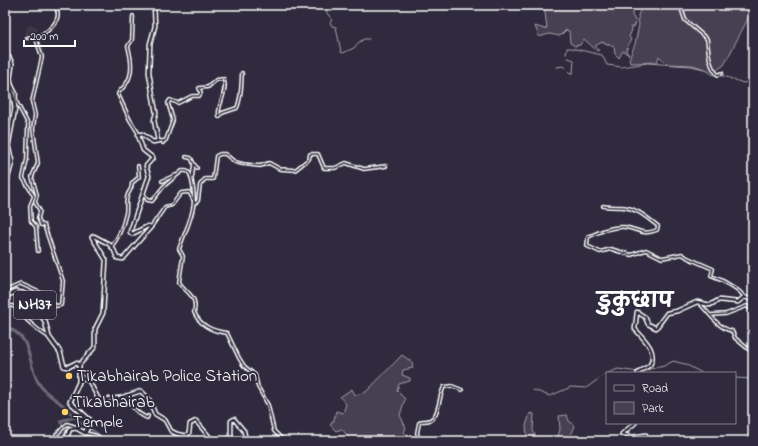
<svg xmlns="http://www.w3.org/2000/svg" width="758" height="446" font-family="'Indie Flower','Playpen Sans Deva',sans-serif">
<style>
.built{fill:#3c3749}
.green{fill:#464152;stroke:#a2a0a8}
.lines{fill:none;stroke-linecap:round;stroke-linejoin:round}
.stream{stroke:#a7a6ad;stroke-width:1}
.river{stroke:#6d6a77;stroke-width:3}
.street-casing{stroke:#fff;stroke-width:4.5}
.secondary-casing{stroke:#fff;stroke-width:5.5}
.primary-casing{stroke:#fff;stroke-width:6}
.street{stroke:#2f2a3d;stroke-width:1.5}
.secondary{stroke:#2f2a3d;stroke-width:2.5}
.primary{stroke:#2f2a3d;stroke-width:3}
.poi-dot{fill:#ffd166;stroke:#2f2a3d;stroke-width:1.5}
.labels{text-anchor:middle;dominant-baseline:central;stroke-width:4;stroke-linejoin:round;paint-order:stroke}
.shield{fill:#2f2a3d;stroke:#c1bfc5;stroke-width:1}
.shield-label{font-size:16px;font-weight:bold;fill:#fff}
.poi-label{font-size:17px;fill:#fff;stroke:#2f2a3d;text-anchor:start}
.district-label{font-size:21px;font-weight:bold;fill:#fff;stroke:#2f2a3d}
</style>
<rect width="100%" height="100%" fill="#2f2a3d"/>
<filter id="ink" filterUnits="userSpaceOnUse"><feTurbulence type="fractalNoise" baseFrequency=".025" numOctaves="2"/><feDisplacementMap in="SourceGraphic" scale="8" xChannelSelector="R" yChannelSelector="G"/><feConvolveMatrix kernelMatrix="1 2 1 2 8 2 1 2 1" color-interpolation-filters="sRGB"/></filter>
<g filter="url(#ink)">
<!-- built -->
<path class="built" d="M 29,24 L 38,28 L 37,32 L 30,38 L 26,36 L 25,32 Z"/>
<!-- green -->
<g class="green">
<path d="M 544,5 L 634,5 L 632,15 L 636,22 L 634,27 L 630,27 L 632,30 L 629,37 L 631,39 L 626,51 L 629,55 L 623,51 L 619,58 L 615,54 L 614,47 L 602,42 L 595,46 L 599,50 L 597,51 L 584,39 L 580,45 L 575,46 L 570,43 L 569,31 L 566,30 L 560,36 L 549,34 L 539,37 L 535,26 L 545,29 L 547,28 Z"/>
<path d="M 643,5 L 680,5 L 684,15 L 687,18 L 683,5 L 748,5 L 753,9 L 724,65 L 714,72 L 693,65 L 667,64 L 659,56 L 657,62 L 630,63 L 629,59 L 635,44 L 639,25 L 638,15 Z"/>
<path d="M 402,355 L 412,362 L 413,368 L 403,370 L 402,375 L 410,378 L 410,381 L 399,384 L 397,391 L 405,399 L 400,415 L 406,428 L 404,432 L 413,441 L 348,441 L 349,438 L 342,429 L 336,431 L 330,425 L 334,420 L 336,411 L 343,413 L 346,404 L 340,397 L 352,389 L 355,395 L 366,392 Z"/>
<path d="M 530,413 L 534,414 L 533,431 L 535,435 L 533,441 L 523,441 L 527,437 L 526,426 Z"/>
<path d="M 567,415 L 569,421 L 575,426 L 572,433 L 564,441 L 556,441 L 560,430 L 559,416 Z"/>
</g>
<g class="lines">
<!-- stream -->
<g class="stream">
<path d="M 314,5 L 318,9 L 325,10 L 332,20 L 330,22 L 332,26 L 336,27 L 341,52 L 343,53 L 354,48 L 358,43 L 364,39 L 369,39"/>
<path d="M 566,54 L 567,48 L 571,48 L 602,55 L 607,65 L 622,67 L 647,63 L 691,66 L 704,69 L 714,75 L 724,76 L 743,83 L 748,82 L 753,78"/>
<path d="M 557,67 L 563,66 L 570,73 L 573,73 L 574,60 L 568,58"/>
<path d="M 641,371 L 664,366 L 673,361 L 685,364 L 702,373"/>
<path d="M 608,373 L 618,369 L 638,372"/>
<path d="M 735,378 L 753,379"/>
<path d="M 533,390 L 550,396 L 571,387 L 586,388 L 607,373"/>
</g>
<!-- river -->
<g class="river">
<path d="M 5,327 C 32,335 27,359 37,380 C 43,393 55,398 65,407 C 71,412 75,418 81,423 C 89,429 98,433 106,441"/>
<path d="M 56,441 L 65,434 L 66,430 L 60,421 L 75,417"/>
</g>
<defs>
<g id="street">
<path d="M 680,5 L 685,20 L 707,39 C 709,52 708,65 718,75 L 722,73"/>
<path d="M 133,16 L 132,40 L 128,46 C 131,58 134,73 126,84 C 124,88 120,89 118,94 L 130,120 L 139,134"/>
<path d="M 27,38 L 39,36"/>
<path d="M 12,85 L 16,93 L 16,101 L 28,124 L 27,159 L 23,178 L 34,196 L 30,206 L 31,221 L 36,227 L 38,251"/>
<path d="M 159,141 L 164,141 L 163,143"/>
<path d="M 164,141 L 166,140 L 173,120 L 168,103 L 170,100 L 178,103 L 192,96 L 199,96 L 201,93 L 199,88 L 208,87 L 216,80 L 224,79 C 228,94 216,106 219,117 L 222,113 L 237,108 C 242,96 241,86 242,73"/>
<path d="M 186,157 L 191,158 L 194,164"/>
<path d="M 192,178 L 194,164 L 197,168"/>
<path d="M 162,181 L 176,175"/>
<path d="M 144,194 L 147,200 L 152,201 L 164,186 L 182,171 L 187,171 L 190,174 C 200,207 189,220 179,249 L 183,256 L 179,282 C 187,294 198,296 194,312 C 200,326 212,331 227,333 L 239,358 L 244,366 L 255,375 L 258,387 L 268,405 L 274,431 L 284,441"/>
<path d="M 195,203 L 198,201 L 200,185 L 205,179 L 213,179 L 216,156 L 220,154 L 225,154 L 235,162 L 243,164 L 260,166 L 269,163 L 280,169 L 295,170 L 309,159 L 310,154 L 318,154 L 324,168 L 335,168 L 346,163 L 364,169 L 386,166"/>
<path d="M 603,206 C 610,207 616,207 622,207 C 637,208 647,218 658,226 L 657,230 C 641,236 639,229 624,227 C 612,226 599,232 588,237 L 587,246 L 600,252 L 611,249 L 631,255 L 646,250 L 662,258 L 682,254 L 688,258 L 713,269 L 711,276 C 720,279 740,289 744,297"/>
<path d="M 151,227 L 165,207 L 172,205 L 181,193 L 189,192 L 195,203"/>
<path d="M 111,247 C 119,238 123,226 126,213 C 127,207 125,200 128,194 C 130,190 132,189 132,183 L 139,177 L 138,166"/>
<path d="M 5,291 L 21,284 L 43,294 L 56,306 L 61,305 L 63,281 L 44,225 L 41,225 L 38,218 L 40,211 L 35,202 L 37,195 L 32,177 L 38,163 L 33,129 L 35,115 L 32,102 L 42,57 L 36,39 C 47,32 66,19 54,5"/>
<path d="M 700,304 C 710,314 718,328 732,331 L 735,338 L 753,353"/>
<path d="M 5,305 C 18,304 20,314 28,321 C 35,327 40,332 49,337"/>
<path d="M 711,315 L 726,314 L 747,306 L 753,311"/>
<path d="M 126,395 C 131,406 136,413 147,418 L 148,416"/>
<path d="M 85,433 L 97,436 L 103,441"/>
<path d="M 53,438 L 67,424 L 77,427"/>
<path d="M 420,441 L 417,433 L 419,423 L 422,421 C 441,423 437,399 444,387 L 452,386 L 462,390"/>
</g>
<g id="secondary">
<path d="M 79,365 L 95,347 L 95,329 L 103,313 L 106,260 L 92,237 L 94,236 L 109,244 L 114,250 L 117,258 L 123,259 L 151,227 L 148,226 L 132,234 L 130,232 L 149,176 L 146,166 L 153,158 L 143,150 L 138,135 L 142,134 L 153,142 L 158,141 L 154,120 L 156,113 L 149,73 L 150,44 L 155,26 L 154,5"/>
<path d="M 638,373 L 650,365 C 658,351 644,339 635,329 L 637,312 L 645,317 L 648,324 L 656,328 L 667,313 L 677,311 L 697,302 L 710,305 L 719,300 L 738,302 L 744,297 L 753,300"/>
<path d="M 79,376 L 89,381 L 99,400 L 120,398 L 141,391 L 149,399 L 155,414 L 165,420 L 171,431 L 177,434 L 186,436 L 189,433 L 190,424 L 196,421 L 213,441"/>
<path d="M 635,423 L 622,434 L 632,437 L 646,435 L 641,441"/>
<path d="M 224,441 L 231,437 L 231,421 L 234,419 L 244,431 L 246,441"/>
</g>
<g id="primary">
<path d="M 5,53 L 10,59 L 12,64 L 10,78 L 15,108 L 8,146 L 12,162 L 5,187"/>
<path d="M 5,296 L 16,292 L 23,293 L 28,297 L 45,321 L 49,337 L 60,352 L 64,366 L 68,367 L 76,363 L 79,365 L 79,382 L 70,402 L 91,421 L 85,433 L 76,428 L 70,429 L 65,441"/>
</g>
</defs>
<!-- street casing -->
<use href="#street" class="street-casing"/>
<!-- secondary casing -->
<use href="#secondary" class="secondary-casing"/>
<!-- primary casing -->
<use href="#primary" class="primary-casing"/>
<!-- street -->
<use href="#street" class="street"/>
<!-- secondary -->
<use href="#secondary" class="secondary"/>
<!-- primary -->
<use href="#primary" class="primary"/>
</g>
</g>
<!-- markers -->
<g class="poi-dot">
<circle cx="69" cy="376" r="4"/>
<circle cx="65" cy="412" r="4"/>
</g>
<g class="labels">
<!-- shield labels -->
<rect class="shield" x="14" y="291" width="42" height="28" rx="3"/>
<g class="shield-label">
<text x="35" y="305">NH37</text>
</g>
<!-- poi labels -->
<g class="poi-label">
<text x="77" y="376">Tikabhairab Police Station</text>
<text x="73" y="402">Tikabhairab<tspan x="73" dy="20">Temple</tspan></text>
</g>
<!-- district labels -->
<g class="district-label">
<text x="635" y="302">डुकुछाप</text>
</g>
</g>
<!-- margin -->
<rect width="758" height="446" fill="none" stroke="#2f2a3d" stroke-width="20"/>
<rect x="10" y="10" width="738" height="426" fill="none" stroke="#fff" stroke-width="1.5" filter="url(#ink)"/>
<!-- legend -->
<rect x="606" y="372" width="130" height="52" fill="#2f2a3d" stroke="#827f8b"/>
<rect x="614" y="385" width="20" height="6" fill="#2f2a3d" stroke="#827f8b"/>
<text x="642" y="392" font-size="12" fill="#ffffff">Road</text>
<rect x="614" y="402" width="20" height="12" fill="#464152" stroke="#827f8b"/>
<text x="642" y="412" font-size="12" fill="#ffffff">Park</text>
<!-- scale -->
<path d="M24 40v6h51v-6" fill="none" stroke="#ffffff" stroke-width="2"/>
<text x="30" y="40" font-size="12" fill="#ffffff" stroke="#2f2a3d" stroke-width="3" paint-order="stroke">200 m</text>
</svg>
